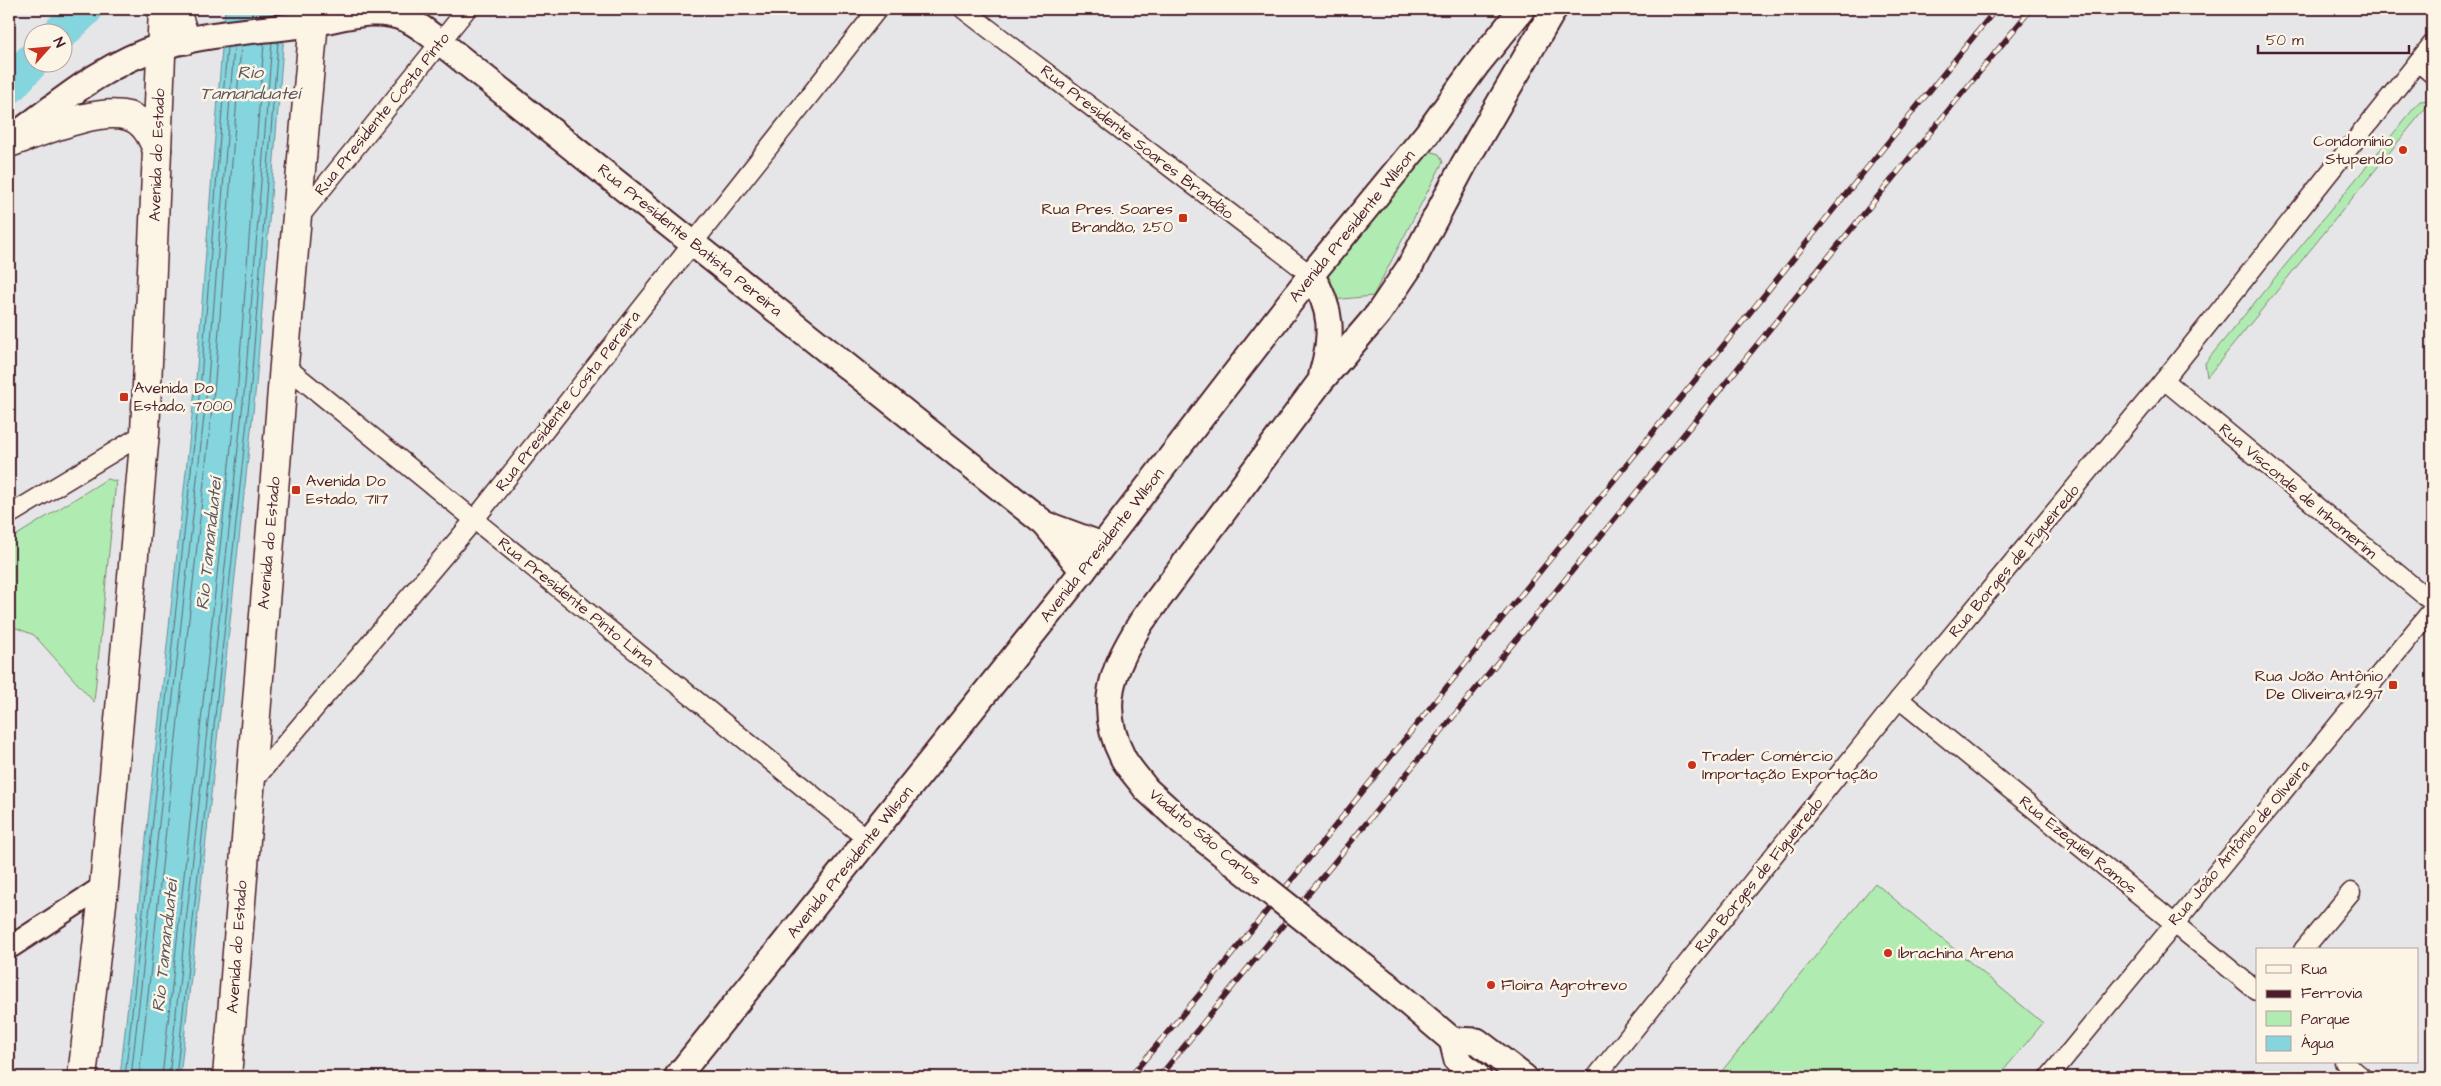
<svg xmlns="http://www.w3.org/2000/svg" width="2441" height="1086" font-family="'Architects Daughter',sans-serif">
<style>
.green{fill:#b0ecb2;stroke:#7d866e}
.water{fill:#84d5dd;stroke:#6d8c96}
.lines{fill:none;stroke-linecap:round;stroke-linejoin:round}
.shore{stroke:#616872;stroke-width:1}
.river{stroke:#84d5dd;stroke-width:36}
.minor-casing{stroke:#4a1f2b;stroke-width:21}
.tertiary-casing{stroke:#4a1f2b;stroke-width:25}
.secondary-casing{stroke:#4a1f2b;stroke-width:29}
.trunk-casing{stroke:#4a1f2b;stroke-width:31}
.minor{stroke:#fcf5e5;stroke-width:18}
.tertiary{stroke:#fcf5e5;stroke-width:21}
.secondary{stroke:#fcf5e5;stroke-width:25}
.trunk{stroke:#fcf5e5;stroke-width:28}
.rail-casing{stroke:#4a1f2b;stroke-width:5.5}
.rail{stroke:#fcf5e5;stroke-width:4;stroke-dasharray:11;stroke-linecap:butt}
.secondary-bridge-casing{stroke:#4a1f2b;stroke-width:29;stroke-linecap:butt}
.secondary-bridge{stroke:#fcf5e5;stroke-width:25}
.poi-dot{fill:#c8321e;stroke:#fcf5e5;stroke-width:2}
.labels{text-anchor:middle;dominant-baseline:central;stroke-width:5;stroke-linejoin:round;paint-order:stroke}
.street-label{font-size:16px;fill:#4a1f2b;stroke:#fcf5e5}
.poi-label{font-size:16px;fill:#4a1f2b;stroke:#fcf5e5;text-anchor:start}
.water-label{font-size:18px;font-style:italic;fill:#5b5660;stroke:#fcf5e5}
</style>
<rect width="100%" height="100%" fill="#e6e6e9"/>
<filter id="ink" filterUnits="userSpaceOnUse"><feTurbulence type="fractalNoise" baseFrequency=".02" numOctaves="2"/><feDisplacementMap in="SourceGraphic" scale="10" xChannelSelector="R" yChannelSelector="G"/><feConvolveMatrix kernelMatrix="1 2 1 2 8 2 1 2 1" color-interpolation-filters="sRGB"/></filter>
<g filter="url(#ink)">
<!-- green -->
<g class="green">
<path d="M 2432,100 L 2424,110 L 2207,377 L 2205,363 L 2420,101 Z"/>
<path d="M 1429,151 L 1439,154 L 1443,162 L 1373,296 L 1332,300 L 1323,275 L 1409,164 Z"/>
<path d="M 107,479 L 116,481 L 94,702 L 34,635 L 9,625 L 9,540 Z"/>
<path d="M 1875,883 L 2043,1023 L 1998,1077 L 1717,1077 Z"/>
</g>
<!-- water -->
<path class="water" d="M 225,9 L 286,9 L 256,385 L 180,1077 L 120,1077 L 196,379 Z"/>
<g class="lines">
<!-- shore -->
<g class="shore">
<path d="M 125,1077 L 201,379 L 227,47"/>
<path d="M 131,1077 L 208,380 L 234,47"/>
<path d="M 139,1077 L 215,381 L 241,46"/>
<path d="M 162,1077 L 238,383 L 264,43"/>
<path d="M 169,1077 L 245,384 L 272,42"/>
<path d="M 176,1077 L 251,384 L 278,42"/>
</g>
<!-- river -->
<g class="river">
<path d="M 61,32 L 85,9"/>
<path d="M 9,86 L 32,61"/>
</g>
<defs>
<g id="minor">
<path d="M 963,9 L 1311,275"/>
<path d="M 2418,62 L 2432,74"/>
<path d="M 298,219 L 467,9"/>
<path d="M 284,365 L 868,840"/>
<path d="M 2164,380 L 2432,602"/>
<path d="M 9,515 L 145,433"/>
<path d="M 1899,699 L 2257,991"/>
<path d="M 250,785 L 475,519 L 878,9"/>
<path d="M 2303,950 L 2351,892"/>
<path d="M 2344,1062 L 2362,1077"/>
<path d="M 1596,1077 L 1899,699 L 2164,380 L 2432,44"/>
<path d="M 2049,1077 L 2432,610"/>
</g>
<path id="tertiary" d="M 9,948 L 104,886"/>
<g id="secondary">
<path d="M 12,138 C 59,103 106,62 163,46 C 209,33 255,31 302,25 C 335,21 373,4 406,19 C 418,24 429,34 440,42 L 1045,524 L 1083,571"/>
<path d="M 1311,275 C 1333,309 1333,336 1322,374"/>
<path d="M 1045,524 L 1102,545"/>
<path d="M 1146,789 C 1139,779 1129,769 1123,758 C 1096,705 1113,668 1142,621 L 1320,382 L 1378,314 L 1409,268 L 1464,164 L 1554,9"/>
<path d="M 1386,984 L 1452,1040"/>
<path d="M 1452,1040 L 1477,1041 L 1524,1077"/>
<path d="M 1452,1040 L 1457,1060 L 1478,1077"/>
<path d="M 677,1077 L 1083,571 L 1311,275 L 1426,135 L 1478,63 L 1522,9"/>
</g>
<g id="trunk">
<path d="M 175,9 L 186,40"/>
<path d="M 9,143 C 40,133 96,107 128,116 C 143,120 152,136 157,150"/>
<path d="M 82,1077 L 104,886 L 145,433 L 163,9"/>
<path d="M 227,1077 L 284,365 L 315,9"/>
</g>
</defs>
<!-- minor casing -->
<use href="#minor" class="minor-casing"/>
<!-- tertiary casing -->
<use href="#tertiary" class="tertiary-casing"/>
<!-- secondary casing -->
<use href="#secondary" class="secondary-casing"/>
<!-- trunk casing -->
<use href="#trunk" class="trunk-casing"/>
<!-- minor -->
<use href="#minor" class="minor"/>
<!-- tertiary -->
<use href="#tertiary" class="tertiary"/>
<!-- secondary -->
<use href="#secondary" class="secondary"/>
<!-- trunk -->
<use href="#trunk" class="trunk"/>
<defs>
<g id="rail">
<path d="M 1130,1077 L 1204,989 L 1478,648 L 1996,9"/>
<path d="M 1159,1077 L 2031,9"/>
</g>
</defs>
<!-- rail casing -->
<use href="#rail" class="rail-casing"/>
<!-- rail -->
<use href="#rail" class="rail"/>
<defs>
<path id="secondary-bridge" d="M 1146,789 L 1182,822 L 1386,984"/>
</defs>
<!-- secondary-bridge casing -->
<use href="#secondary-bridge" class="secondary-bridge-casing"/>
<!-- secondary-bridge -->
<use href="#secondary-bridge" class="secondary-bridge"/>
</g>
</g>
<!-- markers -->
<g class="poi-dot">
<circle cx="2403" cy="150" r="5"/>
<rect x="1178" y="213" width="10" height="10" rx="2.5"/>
<rect x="119" y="392" width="10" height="10" rx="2.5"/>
<rect x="291" y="485" width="10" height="10" rx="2.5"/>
<rect x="2388" y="680" width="10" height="10" rx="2.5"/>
<circle cx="1692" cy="765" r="5"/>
<circle cx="1888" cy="953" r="5"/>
<circle cx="1491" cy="985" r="5"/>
</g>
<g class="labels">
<!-- street labels -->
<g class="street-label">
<text transform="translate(382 114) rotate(-51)">Rua Presidente Costa Pinto</text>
<text transform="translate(1137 142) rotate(38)">Rua Presidente Soares Brandão</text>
<text transform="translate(157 155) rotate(-88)">Avenida do Estado</text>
<text transform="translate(1352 226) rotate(-51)">Avenida Presidente Wilson</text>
<text transform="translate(690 240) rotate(39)">Rua Presidente Batista Pereira</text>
<text transform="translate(568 401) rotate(-52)">Rua Presidente Costa Pereira</text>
<text transform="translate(2298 491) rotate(40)">Rua Visconde de Inhomerim</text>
<text transform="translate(269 543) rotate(-85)">Avenida do Estado</text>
<text transform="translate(1102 545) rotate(-52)">Avenida Presidente Wilson</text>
<text transform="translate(2014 561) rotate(-50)">Rua Borges de Figueiredo</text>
<text transform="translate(576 602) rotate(39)">Rua Presidente Pinto Lima</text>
<text transform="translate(1205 837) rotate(40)">Viaduto São Carlos</text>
<text transform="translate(2239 843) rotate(-50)">Rua João Antônio de Oliveira</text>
<text transform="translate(2078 845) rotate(39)">Rua Ezequiel Ramos</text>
<text transform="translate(850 862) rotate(-51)">Avenida Presidente Wilson</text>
<text transform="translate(1759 875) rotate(-51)">Rua Borges de Figueiredo</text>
<text transform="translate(237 947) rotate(-86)">Avenida do Estado</text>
</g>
<!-- poi labels -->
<g class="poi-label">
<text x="2393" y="141" text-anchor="end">Condomínio<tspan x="2393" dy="18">Stupendo</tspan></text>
<text x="1173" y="209" text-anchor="end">Rua Pres. Soares<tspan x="1173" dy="18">Brandão, 250</tspan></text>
<text x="134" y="388">Avenida Do<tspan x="134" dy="18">Estado, 7000</tspan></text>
<text x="306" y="481">Avenida Do<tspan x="306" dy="18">Estado, 7117</tspan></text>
<text x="2383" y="676" text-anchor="end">Rua João Antônio<tspan x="2383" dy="18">De Oliveira, 1297</tspan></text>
<text x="1702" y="756">Trader Comércio<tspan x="1702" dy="18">Importação Exportação</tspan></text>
<text x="1898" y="953">Ibrachina Arena</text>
<text x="1501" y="985">Floira Agrotrevo</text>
</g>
<!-- water labels -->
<g class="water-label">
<text x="250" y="72">Rio<tspan x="250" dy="21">Tamanduateí</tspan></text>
<text transform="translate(209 544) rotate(-84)">Rio Tamanduateí</text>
<text transform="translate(165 946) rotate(-84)">Rio Tamanduateí</text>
</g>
</g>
<!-- margin -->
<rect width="2441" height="1086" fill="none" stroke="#fcf5e5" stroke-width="30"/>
<rect x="15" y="15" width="2411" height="1056" fill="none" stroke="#4a1f2b" stroke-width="2" filter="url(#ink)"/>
<!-- legend -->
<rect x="2256" y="948" width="162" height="115" fill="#fcf5e5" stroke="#b59f9b"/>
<rect x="2266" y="965" width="25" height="8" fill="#fcf5e5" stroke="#b59f9b"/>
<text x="2301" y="974" font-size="15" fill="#4a1f2b">Rua</text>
<rect x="2266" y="990" width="25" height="8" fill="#4a1f2b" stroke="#b59f9b"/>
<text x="2301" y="998" font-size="15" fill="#4a1f2b">Ferrovia</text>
<rect x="2266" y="1011" width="25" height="15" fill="#b0ecb2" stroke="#b59f9b"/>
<text x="2301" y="1024" font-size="15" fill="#4a1f2b">Parque</text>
<rect x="2266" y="1036" width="25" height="15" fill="#84d5dd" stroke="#b59f9b"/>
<text x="2301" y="1048" font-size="15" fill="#4a1f2b">Água</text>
<!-- north arrow -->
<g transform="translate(48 48) rotate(63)"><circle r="24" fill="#fcf5e5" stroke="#b59f9b"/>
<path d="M0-4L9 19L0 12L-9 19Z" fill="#c8321e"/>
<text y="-8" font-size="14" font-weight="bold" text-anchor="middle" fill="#4a1f2b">N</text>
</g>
<!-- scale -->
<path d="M2258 45v8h151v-8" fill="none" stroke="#4a1f2b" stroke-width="2.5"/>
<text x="2266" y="45" font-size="15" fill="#4a1f2b" stroke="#fcf5e5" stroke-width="4" paint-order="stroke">50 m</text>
</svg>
